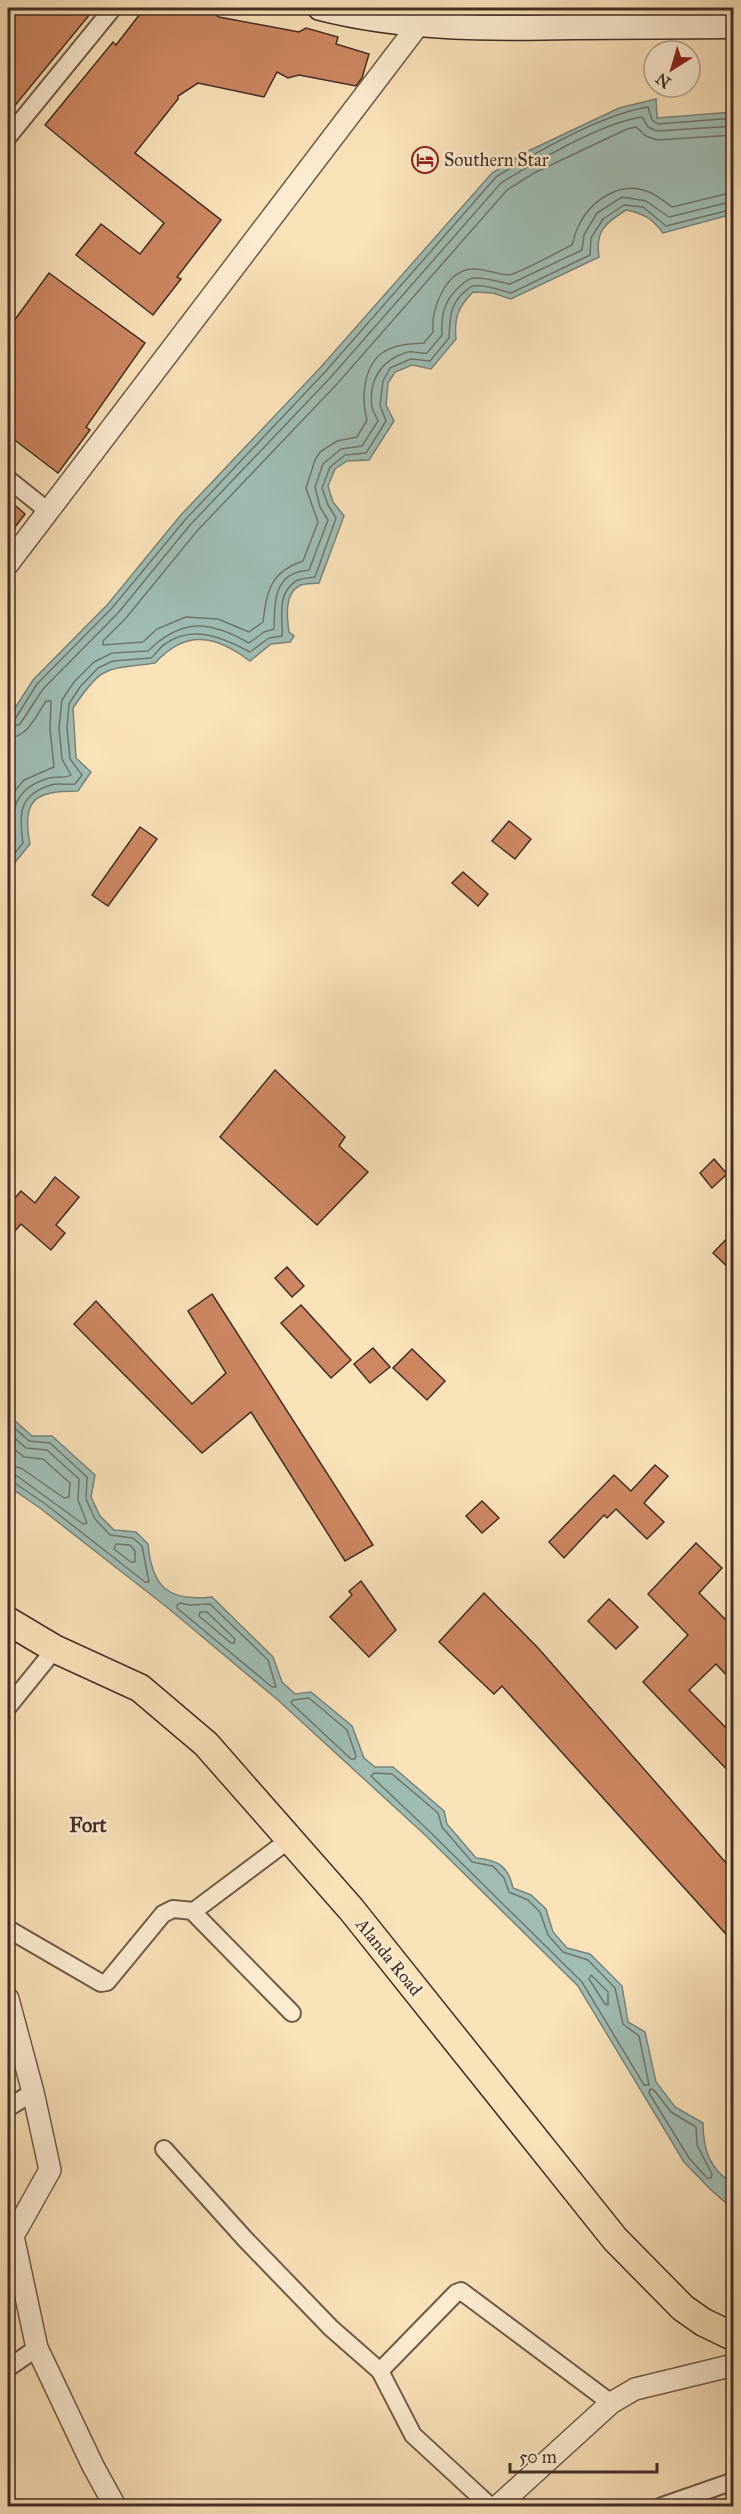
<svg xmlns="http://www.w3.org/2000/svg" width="741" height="2514" font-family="'IM FELL Great Primer',serif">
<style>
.water{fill:#9fbdb4;stroke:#7a837a;stroke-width:1.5}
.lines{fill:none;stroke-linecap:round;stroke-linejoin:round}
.shore{stroke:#70756c;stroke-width:1.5}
.building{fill:#cd8762;stroke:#422d24;stroke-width:1.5}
.minor-casing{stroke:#705a49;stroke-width:20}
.tertiary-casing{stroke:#705a49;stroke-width:24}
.secondary-casing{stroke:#422d24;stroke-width:27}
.primary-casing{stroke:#422d24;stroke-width:30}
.minor{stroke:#fcecd2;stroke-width:16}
.tertiary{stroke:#fcecd2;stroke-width:21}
.secondary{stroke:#fcecd2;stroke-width:24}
.primary{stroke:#fae2b9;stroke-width:27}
.labels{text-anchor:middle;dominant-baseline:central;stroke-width:5;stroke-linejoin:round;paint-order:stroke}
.poi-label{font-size:18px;fill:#422d24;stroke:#fcecd2;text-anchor:start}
.street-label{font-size:18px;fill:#422d24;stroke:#fcecd2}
.neighbourhood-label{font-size:20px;font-weight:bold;fill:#422d24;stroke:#fcecd2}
</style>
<rect width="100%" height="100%" fill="#fae2b9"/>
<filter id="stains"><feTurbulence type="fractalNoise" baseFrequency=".00333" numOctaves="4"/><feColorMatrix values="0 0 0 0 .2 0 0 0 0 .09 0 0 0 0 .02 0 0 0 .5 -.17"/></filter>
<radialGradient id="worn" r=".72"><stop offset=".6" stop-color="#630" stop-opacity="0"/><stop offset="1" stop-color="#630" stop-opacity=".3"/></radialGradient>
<!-- water -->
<g class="water">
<path d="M 656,99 L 657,118 L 733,112 L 733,214 L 663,233 C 653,219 643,213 626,210 C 605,223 595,231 599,257 L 511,299 L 493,293 L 473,292 C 458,307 454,318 456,339 L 431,369 L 412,365 L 395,372 L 388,383 L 386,405 L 394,421 L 369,460 L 347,461 L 335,469 L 328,486 L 333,502 L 344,516 L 319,583 C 313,584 304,583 299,586 C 284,594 287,618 289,632 L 294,636 L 290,642 L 271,644 L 250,661 C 215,635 186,629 155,663 C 106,670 103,663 73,708 L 76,758 L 91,772 L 78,791 C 35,791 21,799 30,844 L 8,871 L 8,719 L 33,680 L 108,604 L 180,516 L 320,368 L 492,173 L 522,154 L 619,108 Z"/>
<path d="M 8,1410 L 12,1418 L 32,1436 L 52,1436 L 95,1475 L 91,1497 L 100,1516 L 114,1530 L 136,1532 L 148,1544 C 152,1587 168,1602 212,1597 L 273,1657 L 282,1682 L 295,1694 L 311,1692 L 352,1726 L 364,1758 L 375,1767 L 393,1767 L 444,1811 L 447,1824 L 476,1858 C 497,1860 508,1865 513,1888 L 531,1895 L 546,1909 L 553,1932 L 567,1948 L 590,1954 L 622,1986 L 628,2022 L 645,2032 L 656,2082 L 675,2107 L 703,2123 C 703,2151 710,2169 733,2184 L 733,2209 L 710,2189 L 684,2162 L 578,1986 L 424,1834 L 279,1701 L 168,1608 L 40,1508 L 8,1486 Z"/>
</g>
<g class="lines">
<!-- shore -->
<g class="shore">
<path d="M 734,135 L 657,140 L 646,136 L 636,127 L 627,129 L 534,173 L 507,190 L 337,384 L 197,531 L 126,618 L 103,641 L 103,645 L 143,642 L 157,629 L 186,617 L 218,619 L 249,632 L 263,622 C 267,591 270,572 303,561 L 318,522 L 306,488 L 315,460 L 320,452 L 337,441 L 357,437 L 367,420 C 361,400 363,367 382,353 C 395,344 410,344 424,343 L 433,332 C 431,309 445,272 471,269 C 485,268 498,275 508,275 C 517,275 561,250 572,245 C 574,241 574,236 576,232 C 587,203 618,179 649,192 C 657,195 665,202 672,207 L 734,192"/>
<path d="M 8,721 L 15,719 L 37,684 L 112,608 L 185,520 L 325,372 L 496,177 C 538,151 600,115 648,107 L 652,120 L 658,124 L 734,118"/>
<path d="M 8,729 L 20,724 L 43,689 L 118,613 L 190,525 L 330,378 L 501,183 C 534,162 604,122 642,117 L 648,127 L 657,131 L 734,126"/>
<path d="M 8,738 C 28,737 36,716 46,701 L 51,701 L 50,729 L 54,767 L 24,780 L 8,799"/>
<path d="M 8,850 L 15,840 C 10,809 15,788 49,778 C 56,776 65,779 71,775 L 62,759 L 59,728 L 62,700 L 74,682 L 94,662 L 112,653 L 148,651 C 182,618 209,620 249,643 L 264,632 L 274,629 C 275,610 272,582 295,573 C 300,571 305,571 309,570 L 328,520 L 320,507 L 315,487 L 323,464 L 341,449 L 362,446 L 378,421 C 376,416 373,412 372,407 C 368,380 382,359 408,352 C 414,351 421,354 427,353 L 442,335 C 441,316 444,301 458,288 C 462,284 467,279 473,278 C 486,277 498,282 510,284 L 582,250 L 584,235 L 597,213 L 622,197 L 646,201 L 669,217 L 734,201"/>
<path d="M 8,861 L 23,843 C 19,815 18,795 51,785 C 58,783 67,785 75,784 L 82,775 L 70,759 L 67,728 L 69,704 L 80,687 L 98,668 L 113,661 L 151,658 C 156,654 160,647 165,644 C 193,624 224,638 250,652 L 269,638 L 282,636 C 283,617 276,594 296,581 C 301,578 309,578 315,577 L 336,518 L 328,505 L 322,488 L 330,467 L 345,455 L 366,453 L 386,421 L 380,405 L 383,381 L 390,368 L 411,359 L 430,361 L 449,338 C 450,321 449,307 462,294 C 466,291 469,286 474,286 C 486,284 499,290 511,293 L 590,255 L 591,238 L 603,219 L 624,205 L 643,207 L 666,226 L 734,209"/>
<path d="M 8,1422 L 29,1441 L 50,1443 L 87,1477 L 86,1499 L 95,1519 L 110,1535 L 133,1538 L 142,1546 L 149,1582 L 145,1582 L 44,1503 L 13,1482 L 8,1481"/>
<path d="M 8,1432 L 26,1448 L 47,1450 L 79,1479 L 78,1500 L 87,1523 L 83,1524 L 17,1476 L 8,1474"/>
<path d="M 8,1444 L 24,1457 L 43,1459 L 70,1483 L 69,1497 L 64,1498 L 21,1468 L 8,1465"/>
<path d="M 116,1544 L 130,1545 L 135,1551 L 135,1562 L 131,1562 L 114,1549 Z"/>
<path d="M 180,1603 L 190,1605 L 210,1604 L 268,1660 L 276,1687 L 272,1687 L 177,1608 L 177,1605 Z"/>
<path d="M 207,1612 L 235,1639 L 234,1643 L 231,1643 L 199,1616 L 200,1612 Z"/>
<path d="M 309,1698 L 347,1730 L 356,1756 L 355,1759 L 351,1759 L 291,1703 L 293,1700 Z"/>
<path d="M 392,1774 L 438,1813 L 442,1827 L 472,1862 L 493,1866 L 504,1878 L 509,1892 L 528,1900 L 540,1912 L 548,1935 L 563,1952 L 588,1960 L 615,1988 L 623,2024 L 639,2036 L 649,2085 L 644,2085 L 582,1982 L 428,1830 L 371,1776 L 374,1773 Z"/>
<path d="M 591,1975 L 608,1992 L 608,2005 L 605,2004 L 589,1979 Z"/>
<path d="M 650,2089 L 654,2090 L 671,2112 L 696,2127 L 697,2145 L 712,2174 L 711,2178 L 707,2178 L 689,2158 L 649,2093 Z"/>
</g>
</g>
<!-- building -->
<g class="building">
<path d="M 8,8 L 95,8 L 8,114 Z"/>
<path d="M 166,8 L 205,8 L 219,17 L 299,32 L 306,28 L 338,37 L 336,44 L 369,54 L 362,78 L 356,86 L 299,75 L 288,78 L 277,72 L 264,97 L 198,83 L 178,96 L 178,99 L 135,153 L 221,220 L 177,277 L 181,279 L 153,315 L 76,255 L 101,224 L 140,254 L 164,223 L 45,125 L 113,42 L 116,45 L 143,10 L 165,10 Z"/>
<path d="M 49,273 L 145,343 L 86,427 L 90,430 L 58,473 L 8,435 L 8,329 Z"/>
<path d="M 8,499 L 25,514 L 8,536 Z"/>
<path d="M 509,821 L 531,839 L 515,859 L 492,841 Z"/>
<path d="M 140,827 L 157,839 L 108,906 L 92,895 Z"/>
<path d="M 463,872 L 488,894 L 478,906 L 452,883 Z"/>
<path d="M 275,1070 L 345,1137 L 339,1146 L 368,1172 L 317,1225 L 220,1137 Z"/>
<path d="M 714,1159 L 727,1174 L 712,1188 L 700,1173 Z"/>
<path d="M 55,1177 L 79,1197 L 56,1225 L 65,1233 L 51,1250 L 21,1224 L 8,1239 L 8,1206 L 21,1191 L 35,1203 Z"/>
<path d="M 734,1231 L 734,1273 L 713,1253 Z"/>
<path d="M 287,1267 L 304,1286 L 292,1297 L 275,1278 Z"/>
<path d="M 212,1294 L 373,1545 L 345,1561 L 251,1412 L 202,1453 L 74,1324 L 96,1301 L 192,1404 L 226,1373 L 188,1311 Z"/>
<path d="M 301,1305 L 351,1360 L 331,1378 L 281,1323 Z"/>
<path d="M 373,1348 L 390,1367 L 370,1383 L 354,1364 Z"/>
<path d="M 412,1349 L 445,1381 L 427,1400 L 393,1368 Z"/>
<path d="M 655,1465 L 668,1476 L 644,1503 L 664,1522 L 647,1539 L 616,1509 L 607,1518 L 604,1515 L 564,1558 L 549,1542 L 614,1475 L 631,1491 Z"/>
<path d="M 482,1501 L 499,1518 L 482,1533 L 466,1516 Z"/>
<path d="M 696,1543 L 722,1568 L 699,1593 L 734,1628 L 734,1683 L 716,1664 L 689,1690 L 734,1736 L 734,1777 L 643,1682 L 688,1635 L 648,1594 Z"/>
<path d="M 361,1581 L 396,1630 L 369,1657 L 330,1617 L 352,1595 L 349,1591 Z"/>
<path d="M 484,1593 L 539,1649 L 734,1872 L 734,1943 L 502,1686 L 494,1694 L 439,1642 Z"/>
<path d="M 609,1599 L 638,1627 L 616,1649 L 588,1621 Z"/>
</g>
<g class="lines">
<defs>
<g id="minor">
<path d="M 8,137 L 113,8"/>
<path d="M 8,479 L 48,511"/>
<path d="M 8,1707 L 55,1649"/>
<path d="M 193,1912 L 292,2013"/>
<path d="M 8,1929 L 101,1983 L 107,1982 L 163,1914 L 173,1909 L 194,1911 L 290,1839"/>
<path d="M 8,2108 L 33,2092"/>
<path d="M 164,2149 L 245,2239 L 331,2328 L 380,2371 L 413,2435 L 490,2506"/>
<path d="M 8,2368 L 37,2348"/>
<path d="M 380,2371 L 456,2293 L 461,2291 L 611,2403"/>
<path d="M 662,2506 L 734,2481"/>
</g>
<g id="tertiary">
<path d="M 8,564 L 419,24"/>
<path d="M 8,1999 L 33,2092 L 50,2170 L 13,2236 L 37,2348 L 93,2466 L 115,2506"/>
<path d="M 498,2506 L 611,2403 L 635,2389 L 734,2365"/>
</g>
<path id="secondary" d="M 320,8 C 402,29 489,29 574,27 C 627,27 680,26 734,26"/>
<path id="primary" d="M 8,1621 L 55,1649 L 140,1688 L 206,1744 L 351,1909 L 615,2239 L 683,2308 L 703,2322 L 734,2337"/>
</defs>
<!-- minor casing -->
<use href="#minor" class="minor-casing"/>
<!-- tertiary casing -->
<use href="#tertiary" class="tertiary-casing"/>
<!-- secondary casing -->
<use href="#secondary" class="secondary-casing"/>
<!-- primary casing -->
<use href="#primary" class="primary-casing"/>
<!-- minor -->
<use href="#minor" class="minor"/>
<!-- tertiary -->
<use href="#tertiary" class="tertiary"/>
<!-- secondary -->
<use href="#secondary" class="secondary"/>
<!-- primary -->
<use href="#primary" class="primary"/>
</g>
<!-- icons -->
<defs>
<symbol id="hotel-ring" viewBox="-11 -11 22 22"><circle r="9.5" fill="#fcecd2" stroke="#8f2418" stroke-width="1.5"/><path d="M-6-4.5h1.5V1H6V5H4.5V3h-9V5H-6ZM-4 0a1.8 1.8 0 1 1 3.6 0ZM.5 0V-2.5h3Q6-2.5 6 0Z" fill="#8f2418"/></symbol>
</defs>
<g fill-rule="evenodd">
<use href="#hotel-ring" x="410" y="145" width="30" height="30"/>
</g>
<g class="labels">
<!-- poi labels -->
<g class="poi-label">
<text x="444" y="160">Southern Star</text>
</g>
<!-- street labels -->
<g class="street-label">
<text transform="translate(389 1957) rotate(51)">Alanda Road</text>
</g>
<!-- neighbourhood labels -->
<g class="neighbourhood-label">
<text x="88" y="1825">Fort</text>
</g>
</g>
<!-- margin -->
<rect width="741" height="2514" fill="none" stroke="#fae2b9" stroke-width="30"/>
<rect x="9" y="9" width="723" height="2496" fill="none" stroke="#422d24" stroke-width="3"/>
<rect x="15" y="15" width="711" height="2484" fill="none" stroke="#422d24" stroke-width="1.5"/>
<!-- north arrow -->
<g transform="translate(672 69) rotate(217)"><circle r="28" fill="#fcecd2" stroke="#b2a08c" stroke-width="1.5"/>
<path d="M0-4.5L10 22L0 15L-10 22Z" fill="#8f2418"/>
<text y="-9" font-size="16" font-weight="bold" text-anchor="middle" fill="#422d24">N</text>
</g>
<!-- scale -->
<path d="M510 2463v9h147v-9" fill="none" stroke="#422d24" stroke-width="3"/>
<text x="519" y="2463" font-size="18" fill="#422d24" stroke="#fcecd2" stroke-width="4.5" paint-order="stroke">50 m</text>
<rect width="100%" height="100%" filter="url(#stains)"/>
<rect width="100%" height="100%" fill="url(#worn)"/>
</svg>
